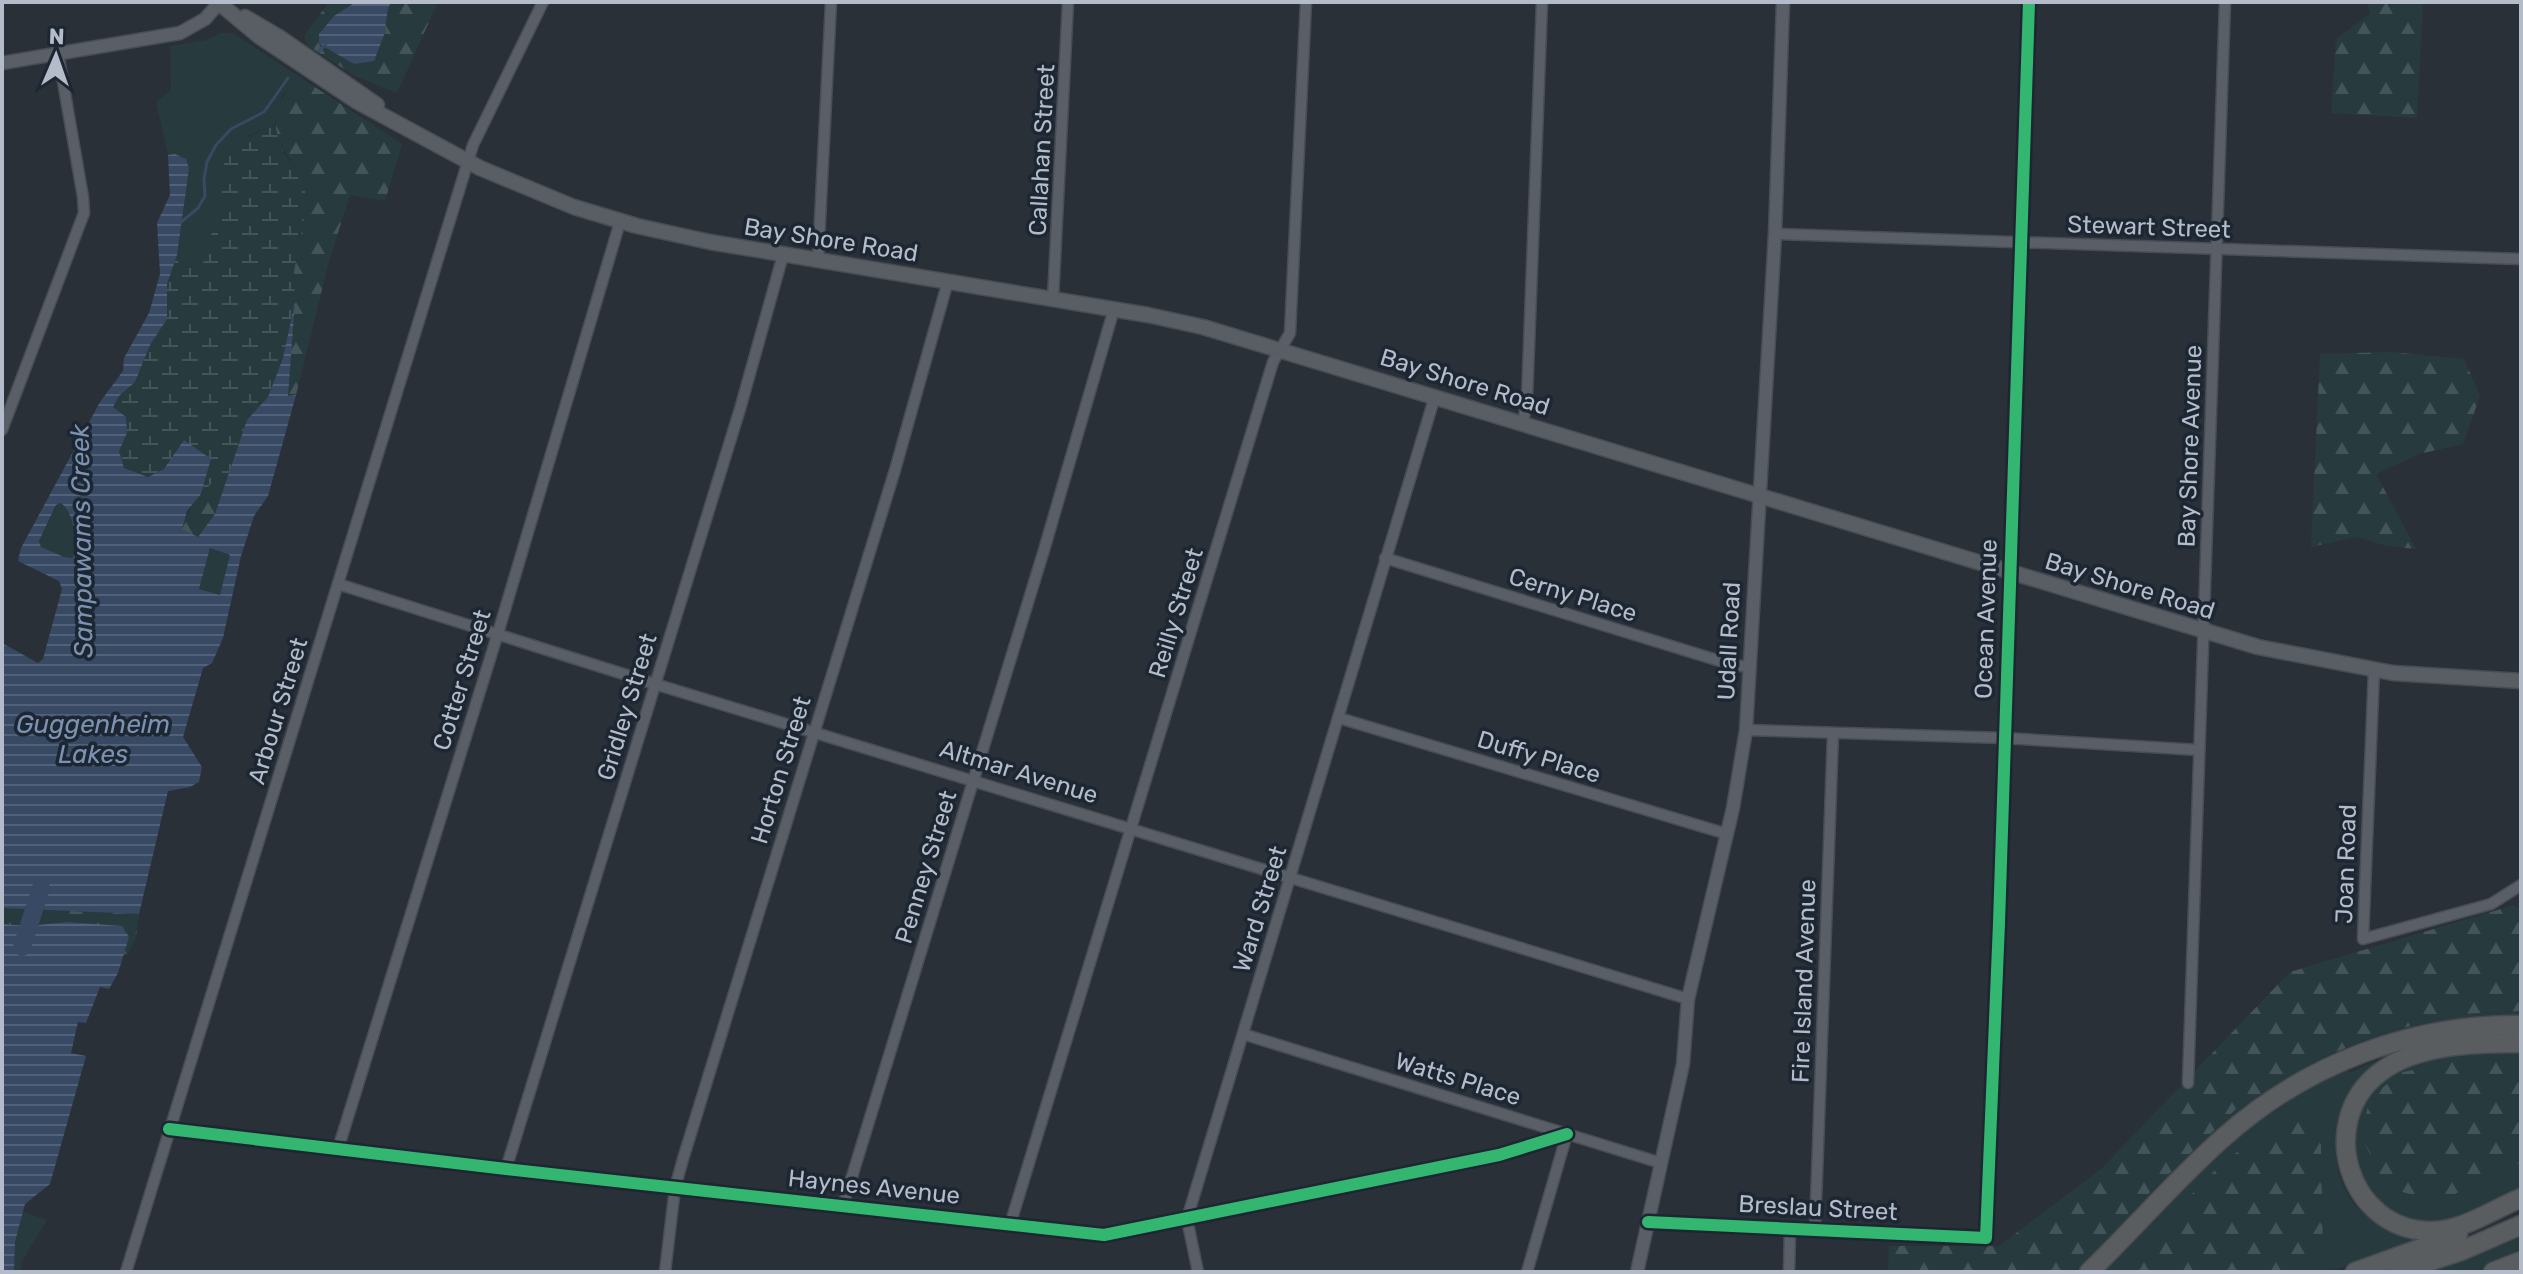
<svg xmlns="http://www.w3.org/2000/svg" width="2523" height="1274" font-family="Rubik,sans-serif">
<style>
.green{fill:#273a3e}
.forest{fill:url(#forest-firs)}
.wetland{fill:url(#wetland-marsh)}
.water{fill:url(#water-rules);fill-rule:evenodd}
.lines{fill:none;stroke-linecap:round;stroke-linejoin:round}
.stream{stroke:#384963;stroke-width:3}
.river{stroke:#384963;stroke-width:18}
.minor-casing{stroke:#484c53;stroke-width:13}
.tertiary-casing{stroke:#484c53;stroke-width:15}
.secondary-casing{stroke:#484c53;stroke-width:17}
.motorway-casing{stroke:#474c53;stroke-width:21}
.minor{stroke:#5a5e66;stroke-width:10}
.tertiary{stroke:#5a5e66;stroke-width:12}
.secondary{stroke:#595d64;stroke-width:14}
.motorway{stroke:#5a5d60;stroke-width:18}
.cycleway-casing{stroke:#1d2633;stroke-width:17}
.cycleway{stroke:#33b770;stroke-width:12}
.labels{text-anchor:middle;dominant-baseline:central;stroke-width:7;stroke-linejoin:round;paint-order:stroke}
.street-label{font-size:24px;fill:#b4bcc9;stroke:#1d2633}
.water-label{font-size:26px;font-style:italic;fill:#7c92b1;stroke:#1d2633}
</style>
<defs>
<pattern id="forest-firs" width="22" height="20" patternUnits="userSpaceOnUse" patternTransform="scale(2)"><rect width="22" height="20" fill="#273a3e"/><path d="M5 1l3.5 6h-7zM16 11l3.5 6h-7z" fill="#445559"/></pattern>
<pattern id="wetland-marsh" width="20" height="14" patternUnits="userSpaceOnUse" patternTransform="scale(2)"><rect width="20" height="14" fill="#273a3e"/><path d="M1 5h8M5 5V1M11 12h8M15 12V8" fill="none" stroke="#445559"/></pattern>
<pattern id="water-rules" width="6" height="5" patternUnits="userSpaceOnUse" patternTransform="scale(2)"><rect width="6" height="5" fill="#384963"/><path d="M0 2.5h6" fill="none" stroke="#526178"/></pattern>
</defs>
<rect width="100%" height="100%" fill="#2a3038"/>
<!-- green -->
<g class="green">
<path d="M 221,33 L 233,33 L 298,76 L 282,96 L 274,125 L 248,136 L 218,208 L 204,262 L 187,268 L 177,255 L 189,169 L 176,154 L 168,155 L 156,102 L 171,90 L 170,46 L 207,40 Z"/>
<path d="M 61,503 C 75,516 74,534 76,553 L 72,558 L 64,558 L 41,547 L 39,541 L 57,505 Z"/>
<path d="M 210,548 L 230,555 L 221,595 L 199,589 Z"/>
<path d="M 2521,1011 L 2521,1020 L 2449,1026 L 2264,1099 L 2084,1272 L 2061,1272 L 2112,1229 L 2236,1109 L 2323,1057 L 2386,1032 L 2460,1014 Z"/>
<path d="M 2499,1049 L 2521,1051 L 2521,1194 C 2494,1207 2460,1229 2429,1227 C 2351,1223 2324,1128 2381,1078 C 2408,1055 2465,1053 2499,1049 Z"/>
<path d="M 2375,1061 L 2374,1066 C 2365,1077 2349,1091 2343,1104 C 2340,1111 2340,1121 2339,1129 C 2327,1187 2359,1222 2411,1240 L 2411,1246 L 2326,1272 L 2098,1272 L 2237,1136 L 2300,1094 L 2346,1068 L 2350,1073 Z"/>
<path d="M 23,1212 L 47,1220 L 22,1261 L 20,1272 L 14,1272 L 15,1242 Z"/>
<path d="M 2521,1234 L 2521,1253 L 2475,1272 L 2424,1272 Z"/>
</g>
<!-- forest -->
<g class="forest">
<path d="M 329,2 L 356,2 L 334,16 L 319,42 L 354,64 L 384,35 L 388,9 L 391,2 L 438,2 L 397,93 L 355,76 L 307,45 L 304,36 Z"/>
<path d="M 2367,2 L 2423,2 L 2417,118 L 2331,113 L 2336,39 L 2370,14 Z"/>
<path d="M 298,76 L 402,144 L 385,201 L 350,195 L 329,261 L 296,395 L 287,397 L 295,301 L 294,271 L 305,213 L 305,178 C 272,140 263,118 298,76 Z"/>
<path d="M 2391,352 L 2464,359 L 2480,396 L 2463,444 L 2419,454 L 2376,474 L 2416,549 L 2387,546 L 2356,537 L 2311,547 L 2320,354 Z"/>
<path d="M 228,478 L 215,514 L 198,537 L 181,529 C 188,507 200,495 216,479 Z"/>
<path d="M 2514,905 L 2521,911 L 2521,1011 L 2460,1014 L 2386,1032 L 2323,1057 L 2236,1109 L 2112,1229 L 2061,1272 L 1888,1272 L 1889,1246 L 1999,1246 L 2101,1169 L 2290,972 Z"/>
<path d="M 2,908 L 139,914 C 137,930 137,947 123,957 L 129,937 L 67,922 L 29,926 L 2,924 Z"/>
<path d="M 2474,1058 L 2521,1059 L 2521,1163 L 2500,1168 L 2441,1202 L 2387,1188 L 2361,1136 L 2370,1097 L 2403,1072 Z"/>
<path d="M 2286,1119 L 2311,1122 L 2321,1145 L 2323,1256 L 2304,1265 L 2277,1272 L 2116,1272 L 2224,1161 Z"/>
</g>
<!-- wetland -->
<path class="wetland" d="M 274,125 L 284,154 L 305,178 L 305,213 L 294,271 L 295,301 L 283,358 L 268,397 L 247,420 L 228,478 L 216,479 L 201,494 L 211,460 L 164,469 L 148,477 L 124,468 L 119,451 L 127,433 L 112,407 L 119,396 L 135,382 L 150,345 L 167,319 L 167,284 L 177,255 L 187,268 L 204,262 L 218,208 L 226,148 Z"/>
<!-- water -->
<g class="water">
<path d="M 356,2 L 391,2 L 388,9 L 384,35 L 374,61 L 354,64 L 323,46 L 319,43 L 319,34 L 334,16 Z"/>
<path d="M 175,154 L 186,159 L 189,169 L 177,255 L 167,284 L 167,319 L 150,345 L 135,382 L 119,396 L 113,407 L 126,417 L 127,433 L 119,451 L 124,468 L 148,477 L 164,469 L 184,440 L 211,459 L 201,494 L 187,511 L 182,529 L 198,537 L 215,514 L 247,420 L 268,397 L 283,358 L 295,301 L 288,396 L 296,395 L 268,496 L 254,516 L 241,556 L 223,638 L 212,663 L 203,668 L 183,737 L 202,767 L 199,782 L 190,787 L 168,791 L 139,914 L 2,908 L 2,643 L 38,663 L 43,659 L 62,589 L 59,581 L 18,561 L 21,548 L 100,402 L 123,371 L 124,358 L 149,313 L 160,274 L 157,223 L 170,195 L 168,155 ZM 61,503 C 75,515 74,534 76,552 L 72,558 L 64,557 L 41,547 L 39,541 L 56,505 ZM 210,548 L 230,555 L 220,595 L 199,589 Z"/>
<path d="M 67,922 L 122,926 L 129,937 L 118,973 L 109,989 L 100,987 L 86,1023 L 78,1022 L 71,1053 L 86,1056 L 50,1184 L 25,1204 L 15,1242 L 14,1272 L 2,1272 L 2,924 L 29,926 Z"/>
</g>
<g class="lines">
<!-- stream -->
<g class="stream">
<path d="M 319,51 L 326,44"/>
<path d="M 180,223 L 198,208 L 205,196 L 204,179 L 207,162 L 216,145 L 231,129 L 264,112 L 288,78"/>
</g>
<!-- river -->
<path class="river" d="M 22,947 L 41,888"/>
<defs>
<g id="minor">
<path d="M 1775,234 L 2521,259"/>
<path d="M 818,260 L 831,2"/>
<path d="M 1053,299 L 1068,2"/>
<path d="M 1523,423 L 1527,399 L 1542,2"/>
<path d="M 2,430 L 84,213 L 83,197 L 58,53"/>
<path d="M 1385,558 L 1733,665 L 1749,667"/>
<path d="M 338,584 L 655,684 L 1688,999"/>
<path d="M 2374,670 L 2363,939 L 2491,904 L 2521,885"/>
<path d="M 1339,718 L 1727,834"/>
<path d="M 1746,730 L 2004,738 L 2199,750"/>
<path d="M 1243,1034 L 1661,1163"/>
<path d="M 2188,1083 L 2225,2"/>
<path d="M 169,1129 L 506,1169 L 1104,1235 L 1499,1155 L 1567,1134"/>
<path d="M 338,1149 L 498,633 L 620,222"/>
<path d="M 506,1169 L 740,409 L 783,255"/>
<path d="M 843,1206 L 1044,550 L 1114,309"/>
<path d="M 1648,1222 L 1986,1238 L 1999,923 L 2029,2"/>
<path d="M 1010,1225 L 1273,362 L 1290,333 L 1306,2"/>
<path d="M 1815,1230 L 1833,734"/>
<path d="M 126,1272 L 473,145 L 543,2"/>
<path d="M 665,1272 L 675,1188 L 683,1159 L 895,470 L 948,281"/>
<path d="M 1198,1272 L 1187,1219 L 1435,396"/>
<path d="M 1527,1272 L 1567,1134"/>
<path d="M 1789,1272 L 1790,1229"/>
</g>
<g id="tertiary">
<path d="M 2,63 L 180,33 L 205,19 L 219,3"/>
<path d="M 1637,1272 L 1683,1064 L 1688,999 L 1733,808 L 1746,730 L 1775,234 L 1783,2"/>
</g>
<g id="secondary">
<path d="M 219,3 L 260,37 L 356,101 L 480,168 L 574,207 L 637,226 L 710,242 L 1148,315 L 1203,327 L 2258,647 L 2393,673 L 2521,681"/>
<path d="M 245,17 L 279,37 L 377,105"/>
</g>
<g id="motorway">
<path d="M 2521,1043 C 2476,1043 2416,1044 2379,1073 C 2316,1122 2348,1229 2429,1231 C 2461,1232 2492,1210 2521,1198"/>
<path d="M 2089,1272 C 2135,1228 2176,1179 2224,1137 C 2306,1064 2411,1024 2521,1025"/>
<path d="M 2355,1272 L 2458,1235"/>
<path d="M 2398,1272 L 2461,1251 L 2521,1225"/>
<path d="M 2493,1272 L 2521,1261"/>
</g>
</defs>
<!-- minor casing -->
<use href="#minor" class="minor-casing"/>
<!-- tertiary casing -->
<use href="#tertiary" class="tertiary-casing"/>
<!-- secondary casing -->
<use href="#secondary" class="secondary-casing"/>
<!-- motorway casing -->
<use href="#motorway" class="motorway-casing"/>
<!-- minor -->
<use href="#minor" class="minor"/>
<!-- tertiary -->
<use href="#tertiary" class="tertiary"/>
<!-- secondary -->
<use href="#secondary" class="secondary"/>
<!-- motorway -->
<use href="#motorway" class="motorway"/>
<defs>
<g id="cycleway">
<path d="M 169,1129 L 506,1169 L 1104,1235 L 1499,1155 L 1567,1134"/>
<path d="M 1648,1222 L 1986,1238 L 1999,923 L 2029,2"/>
</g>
</defs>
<!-- cycleway casing -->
<use href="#cycleway" class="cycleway-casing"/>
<!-- cycleway -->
<use href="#cycleway" class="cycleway"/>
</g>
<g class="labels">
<!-- street labels -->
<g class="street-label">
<text transform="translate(1042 150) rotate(-87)">Callahan Street</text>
<text transform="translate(2149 227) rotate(2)">Stewart Street</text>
<text transform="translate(831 240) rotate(9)">Bay Shore Road</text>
<text transform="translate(1465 382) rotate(17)">Bay Shore Road</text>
<text transform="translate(2190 446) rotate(-88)">Bay Shore Avenue</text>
<text transform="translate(2130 586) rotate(17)">Bay Shore Road</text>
<text transform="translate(1573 595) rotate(17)">Cerny Place</text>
<text transform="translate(1176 613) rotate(-73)">Reilly Street</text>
<text transform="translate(1986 619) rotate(-88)">Ocean Avenue</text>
<text transform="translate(1729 641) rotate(-87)">Udall Road</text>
<text transform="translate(462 680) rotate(-73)">Cotter Street</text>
<text transform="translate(627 707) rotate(-73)">Gridley Street</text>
<text transform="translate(278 711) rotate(-73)">Arbour Street</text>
<text transform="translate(1539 757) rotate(17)">Duffy Place</text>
<text transform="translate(781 770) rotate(-73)">Horton Street</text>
<text transform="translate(1019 772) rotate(17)">Altmar Avenue</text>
<text transform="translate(2346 864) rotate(-88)">Joan Road</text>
<text transform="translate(926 867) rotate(-73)">Penney Street</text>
<text transform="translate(1260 909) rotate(-73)">Ward Street</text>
<text transform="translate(1804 981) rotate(-88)">Fire Island Avenue</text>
<text transform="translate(1458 1079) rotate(17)">Watts Place</text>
<text transform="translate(874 1187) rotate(6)">Haynes Avenue</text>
<text transform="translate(1818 1208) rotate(3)">Breslau Street</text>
</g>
<!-- water labels -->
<g class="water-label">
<text transform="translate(82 541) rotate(-91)">Sampawams Creek</text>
<text x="93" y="724">Guggenheim<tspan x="93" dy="30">Lakes</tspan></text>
</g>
</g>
<!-- border -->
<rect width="2523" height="1274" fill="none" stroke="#b4bcc9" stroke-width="8"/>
<!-- north arrow -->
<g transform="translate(56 56) rotate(2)" stroke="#1d2633" stroke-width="6" paint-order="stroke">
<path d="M0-6L14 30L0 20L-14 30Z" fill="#b4bcc9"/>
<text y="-12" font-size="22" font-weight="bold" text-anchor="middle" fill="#b4bcc9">N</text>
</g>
</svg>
